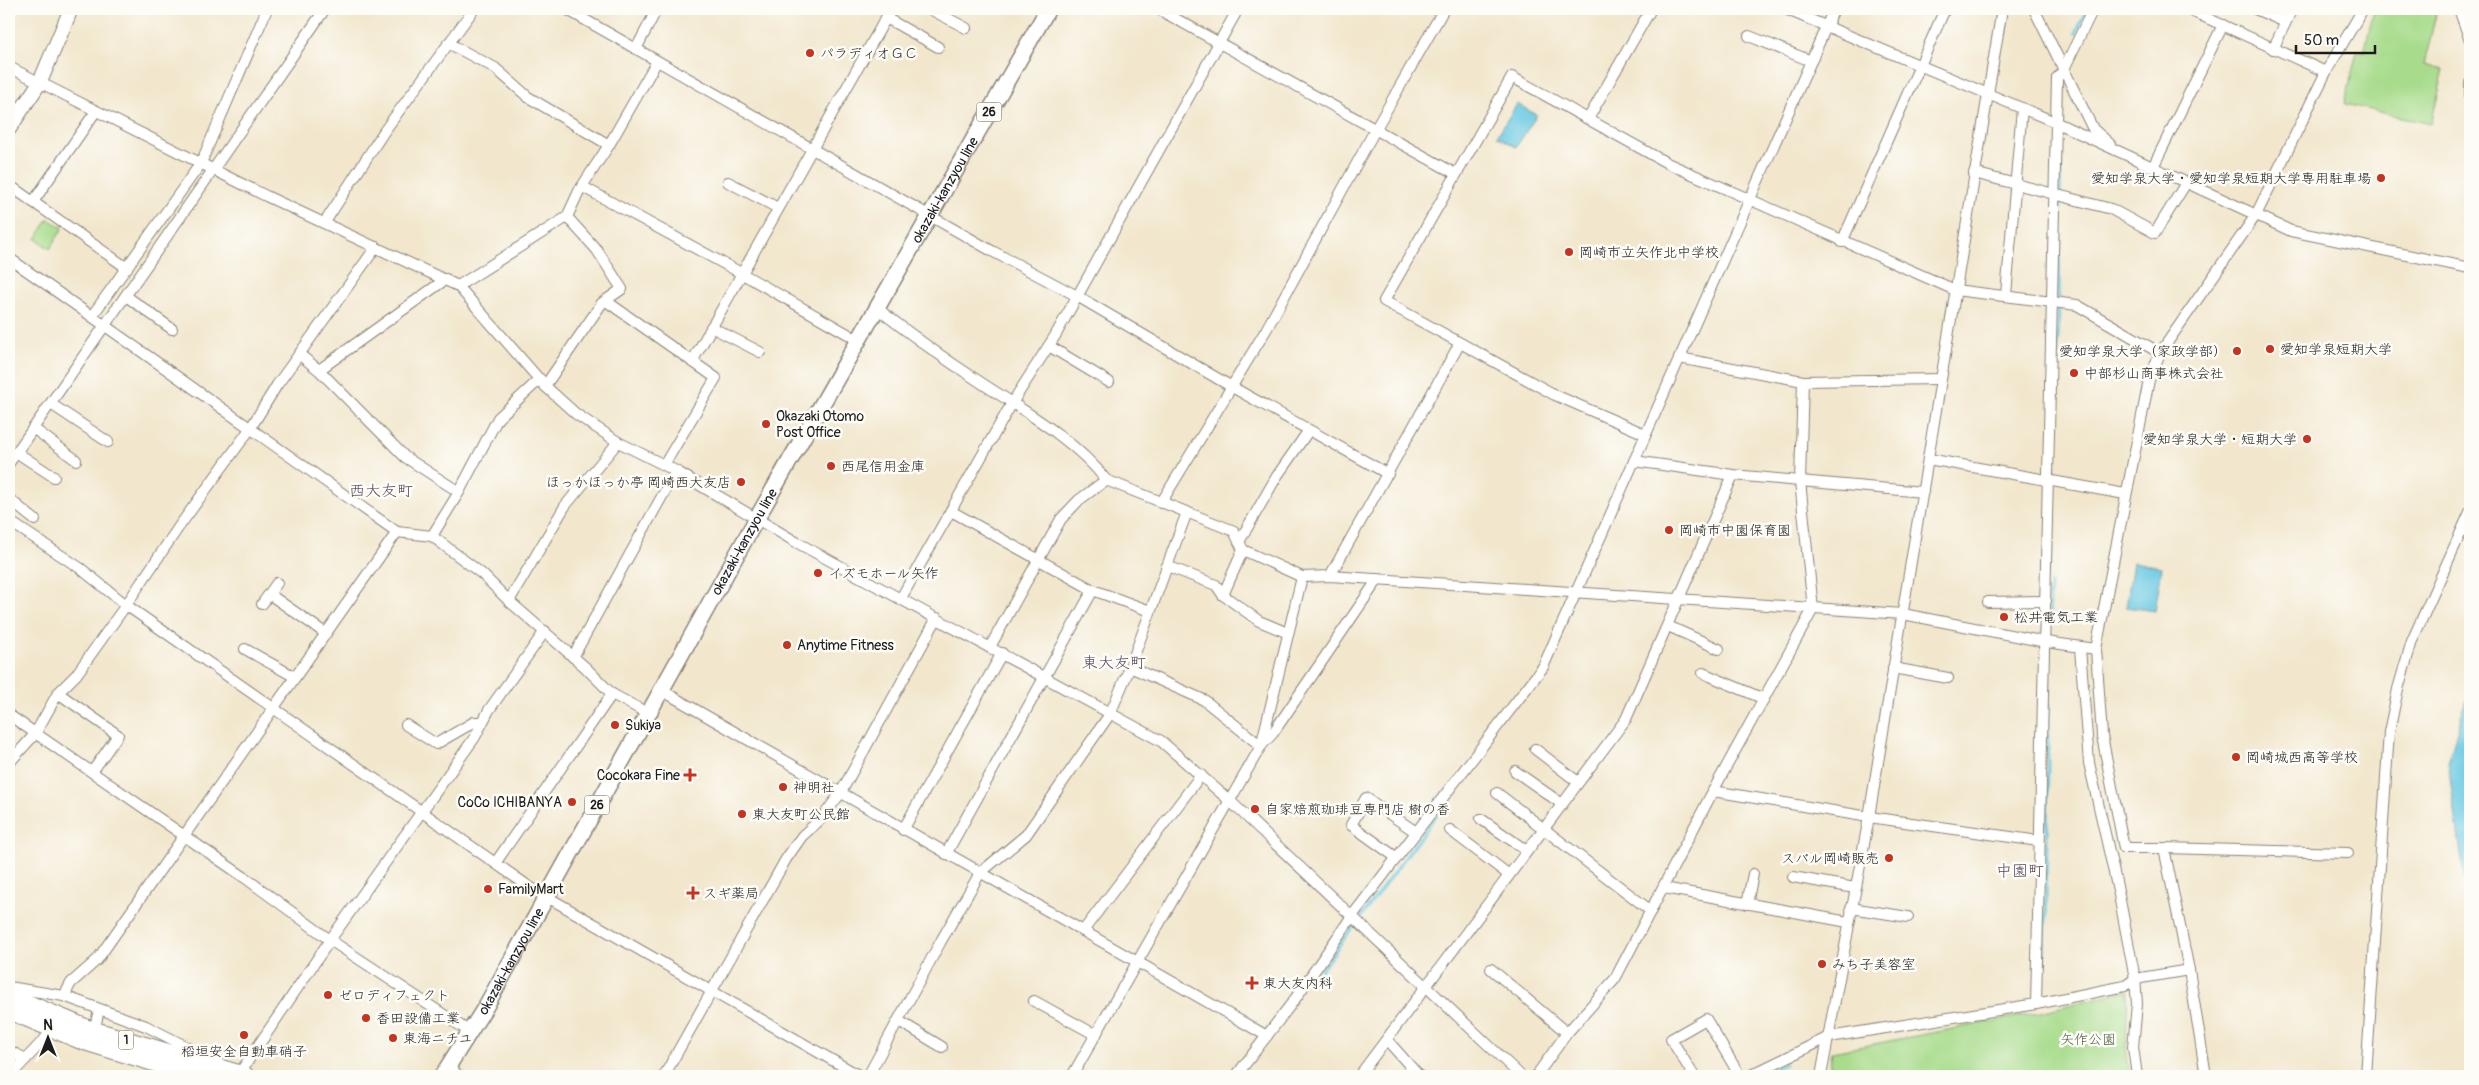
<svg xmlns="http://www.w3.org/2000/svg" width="2479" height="1085" font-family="Pangolin,'Klee One',sans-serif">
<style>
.green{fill:#a8dc8c;stroke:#627c54}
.water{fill:#64c7e2;stroke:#40727f}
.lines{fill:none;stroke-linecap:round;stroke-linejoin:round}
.stream{stroke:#64c7e2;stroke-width:3}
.street-casing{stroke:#878274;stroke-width:12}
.secondary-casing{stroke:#878274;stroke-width:16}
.primary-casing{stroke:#878274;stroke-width:18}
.highway-casing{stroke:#878274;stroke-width:20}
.street{stroke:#fff;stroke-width:10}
.secondary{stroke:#fff;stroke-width:14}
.primary{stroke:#fff;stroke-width:15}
.highway{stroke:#fff;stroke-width:18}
.poi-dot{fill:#c8321e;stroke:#fdfcf7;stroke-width:2}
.labels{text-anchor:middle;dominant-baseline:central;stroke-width:5;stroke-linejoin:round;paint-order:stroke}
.shield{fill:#fdfcf7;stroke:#605f5e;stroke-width:1}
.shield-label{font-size:12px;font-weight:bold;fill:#1c1c1c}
.poi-label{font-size:14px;fill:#1c1c1c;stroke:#fdfcf7;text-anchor:start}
.street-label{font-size:14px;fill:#1c1c1c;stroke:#fdfcf7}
.park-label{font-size:14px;fill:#4d5f43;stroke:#fdfcf7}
.quarter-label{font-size:16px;fill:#59495c;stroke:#fdfcf7}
</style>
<rect width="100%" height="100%" fill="#fdfcf7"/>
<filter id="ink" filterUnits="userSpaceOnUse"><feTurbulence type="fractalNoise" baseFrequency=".02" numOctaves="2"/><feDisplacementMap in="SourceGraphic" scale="10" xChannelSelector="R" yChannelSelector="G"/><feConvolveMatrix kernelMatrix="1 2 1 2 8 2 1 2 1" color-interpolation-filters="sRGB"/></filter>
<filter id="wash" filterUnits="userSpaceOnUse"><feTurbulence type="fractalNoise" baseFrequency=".0096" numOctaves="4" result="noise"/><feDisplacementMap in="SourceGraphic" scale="20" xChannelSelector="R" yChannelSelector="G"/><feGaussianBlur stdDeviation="1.12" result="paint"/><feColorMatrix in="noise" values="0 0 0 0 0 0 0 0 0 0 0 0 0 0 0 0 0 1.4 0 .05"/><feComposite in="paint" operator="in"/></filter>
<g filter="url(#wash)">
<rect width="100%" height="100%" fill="#f2e7cd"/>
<!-- green -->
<g class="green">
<path d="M 2374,9 L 2437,10 L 2424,65 L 2444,70 L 2431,124 L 2345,104 L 2357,51 L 2364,52 Z"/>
<path d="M 48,219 L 63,228 L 50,249 L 36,239 Z"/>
<path d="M 2128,990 L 2126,1046 L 2130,1076 L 1828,1076 L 1832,1052 L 2041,1012 Z"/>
</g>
<!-- water -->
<g class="water">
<path d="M 1517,104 L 1537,115 L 1516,147 L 1497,136 Z"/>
<path d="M 2133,562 L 2162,567 L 2155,611 L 2126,607 Z"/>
<path d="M 2470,685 L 2470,918 L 2448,763 Z"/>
</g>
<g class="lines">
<!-- stream -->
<g class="stream">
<path d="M 2076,33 L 2087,9"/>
<path d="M 2051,553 L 2059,305 L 2062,77"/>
<path d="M 1361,917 L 1458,786"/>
<path d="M 1319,973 L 1354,925"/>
<path d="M 2042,995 L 2046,915 L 2050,584"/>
<path d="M 1760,1076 L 1785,1064"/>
</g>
</g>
</g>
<g filter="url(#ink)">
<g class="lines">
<defs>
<g id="street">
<path d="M 566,9 L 992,251 L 1077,296 L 1232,387 L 1388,474"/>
<path d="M 930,9 L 966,28"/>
<path d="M 1158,9 L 1456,174"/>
<path d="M 1785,9 L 2055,122 L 2291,231 L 2470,268"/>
<path d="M 2034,9 L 2093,129 L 2110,144"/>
<path d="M 2187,9 L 2326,72"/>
<path d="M 2255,9 L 2285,22"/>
<path d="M 2459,9 L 2470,40"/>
<path d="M 886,18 L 938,47"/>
<path d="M 1749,36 L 1811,61"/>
<path d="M 448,43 L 495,68 L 528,97 L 609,145"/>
<path d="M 636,49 L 657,9"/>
<path d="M 2273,49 L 2292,9"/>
<path d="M 9,67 L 266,196 L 458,286 L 545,386 L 576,414 L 618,442 L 676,471 L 796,542 L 1161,741 L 1230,801 L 1521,1076"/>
<path d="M 2470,83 L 2470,96"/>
<path d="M 1588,119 L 1651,9"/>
<path d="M 2153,167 L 2223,25"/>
<path d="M 1974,173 L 2111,209 L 2155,233 L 2186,183"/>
<path d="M 728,182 L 778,208"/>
<path d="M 9,185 L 127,268"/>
<path d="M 583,187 L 741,273 L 860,341"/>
<path d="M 33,202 L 96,111"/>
<path d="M 325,222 L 385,130 L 474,9"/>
<path d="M 1842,242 L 1945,9"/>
<path d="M 9,258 L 397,532 L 432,536 L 482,574 L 509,601 L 585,667 L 612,694 L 649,714"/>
<path d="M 458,286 L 567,217 L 579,191 L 609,145 L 657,61"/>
<path d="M 2006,295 L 2022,108"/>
<path d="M 126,296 L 172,329"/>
<path d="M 606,301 L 716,378 L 664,465"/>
<path d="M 878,309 C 910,334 943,358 977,380 C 1019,408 1075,439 1106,480 L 1234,531 L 1243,550 L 1302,577 L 1330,576 L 1903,614 L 2046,642 L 2096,649"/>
<path d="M 92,316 L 201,163 L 267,9"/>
<path d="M 711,327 L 760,352"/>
<path d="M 1049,346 L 1109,382"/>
<path d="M 300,355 L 319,370 L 405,457 L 459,492"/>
<path d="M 1679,358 L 1803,381 L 1941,379"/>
<path d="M 692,362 L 891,9"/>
<path d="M 319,370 L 446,279"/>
<path d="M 545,386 L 602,303 L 622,289 L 597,250 L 567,217"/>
<path d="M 51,404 L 108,442"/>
<path d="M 33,428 L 76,460"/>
<path d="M 1645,434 L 1555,395 L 1384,301 L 1512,77 L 1667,163 L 1955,290 L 2077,305 L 2160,353"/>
<path d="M 16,452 L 54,477"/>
<path d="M 1928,459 L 2125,494"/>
<path d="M 1634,461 L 1733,475 L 1923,492"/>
<path d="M 9,463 L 325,9"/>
<path d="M 9,499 L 35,520"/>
<path d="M 1161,503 L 1266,330 L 1375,130 L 1444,9"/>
<path d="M 951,511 L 1093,590 L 1150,611"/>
<path d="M 9,521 L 80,568 L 126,605 L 528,886 L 860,1076"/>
<path d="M 432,536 L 459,492 L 498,418 L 540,379"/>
<path d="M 1239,542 L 1277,476 L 1309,430"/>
<path d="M 1167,566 L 1216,585 L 1223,595 L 1259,621 L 1288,633"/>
<path d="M 1330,576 L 1460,343"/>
<path d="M 269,594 L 325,633"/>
<path d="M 1223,595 L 1243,550"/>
<path d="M 901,598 L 1012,403 L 1055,336 L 1238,9"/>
<path d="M 509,601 L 565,506 L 618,442"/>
<path d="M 1988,602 L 2046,601"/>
<path d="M 262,604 L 277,583"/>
<path d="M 1668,626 L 1719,649"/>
<path d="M 990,647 L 1061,519 L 1079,500 L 1106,480"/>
<path d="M 2080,648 L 2089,763 L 2119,895 L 2135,979 L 2137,1004 L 2133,1047 L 2137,1076"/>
<path d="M 245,649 L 295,677"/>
<path d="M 573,657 L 676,471"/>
<path d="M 1130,667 L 1204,700 L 1261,746"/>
<path d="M 1893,668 L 1948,678"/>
<path d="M 1703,673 L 1764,699"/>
<path d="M 661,690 L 1267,1036"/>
<path d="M 58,693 L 118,735 L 92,772"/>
<path d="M 9,715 L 244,877 L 330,940 L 470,1032"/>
<path d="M 406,725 L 436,744 L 474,722 L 481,722"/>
<path d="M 1261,746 L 1302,577"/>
<path d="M 1535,749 L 1578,782"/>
<path d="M 9,763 L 35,734 L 58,693 L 76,675 L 126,605 L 178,528 L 250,429 L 277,385 L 376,247"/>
<path d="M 1515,771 L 1562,804"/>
<path d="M 1713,791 L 1869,817 L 2039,841"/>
<path d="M 1497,793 L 1651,911"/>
<path d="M 1481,819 L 1527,851"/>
<path d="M 903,830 L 1002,653"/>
<path d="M 1450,830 L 1509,875"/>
<path d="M 2164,848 L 2348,853"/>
<path d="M 946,854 L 1093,590"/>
<path d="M 1397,858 L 1351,825 L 1366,798 L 1416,832"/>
<path d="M 496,862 L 612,694"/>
<path d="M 1793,877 L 1855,888"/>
<path d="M 1664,888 L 1848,922"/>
<path d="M 1747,904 L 1753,874"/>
<path d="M 1851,908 L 1908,917"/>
<path d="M 1083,931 L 1201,775"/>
<path d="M 1491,969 L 1567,1033"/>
<path d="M 9,987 L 64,996 L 146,1026 L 197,1052 L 204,1063"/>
<path d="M 64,996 L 71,983 L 97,960 L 397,532"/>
<path d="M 1034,1001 L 1096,1035"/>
<path d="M 2036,1004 L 2057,78 L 2063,71 L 2093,9"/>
<path d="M 899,1021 L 942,1047"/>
<path d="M 94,1031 L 99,1010"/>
<path d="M 1387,1040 L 1419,1076"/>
<path d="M 9,1062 L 16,1054 L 26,1059"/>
<path d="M 448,1066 L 459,1076"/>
<path d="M 239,1074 L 330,940 L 475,737 L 489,710 L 545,631"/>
<path d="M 10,1076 L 54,1029"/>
<path d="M 664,1076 L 786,859 L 802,836 L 822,818 L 840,794 L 937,618"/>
<path d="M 868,1076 L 941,941 L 980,873 L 1026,835 L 1110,714 L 1130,667 L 1187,512"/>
<path d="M 1072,1076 L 1261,746 L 1273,733 L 1378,579"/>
<path d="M 1236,1076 L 1295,999 L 1352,916 L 1543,667 L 1834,9"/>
<path d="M 1359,1076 L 1626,719 L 1733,475"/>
<path d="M 1536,1076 L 1567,1033 L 1615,979 L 1713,791 L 1813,609 L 1800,481 L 1803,381"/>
<path d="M 1694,1076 L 1671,1039 L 1706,1019 L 1740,1076"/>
<path d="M 1749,1076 L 1829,1037 L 2036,1004 L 2125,986 L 2135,979 L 2189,970"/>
<path d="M 1821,1076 L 1869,817 L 2002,9"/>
<path d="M 2206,1076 L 2189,970 L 2164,848 L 2124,848 L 2102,736 L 2096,649 L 2149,380 L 2160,353 L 2256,215 L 2326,72 L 2363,9"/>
<path d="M 2366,1076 L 2389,732 L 2398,689 L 2412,641 L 2470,512"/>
</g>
<path id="secondary" d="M 9,129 L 40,82 L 71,9"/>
<g id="primary">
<path id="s1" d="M 442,1076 L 486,1006 L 757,518 L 1048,9"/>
</g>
<g id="highway">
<path d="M 9,996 L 85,1028 L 245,1076"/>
<path d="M 9,1010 L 81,1040 L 199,1076"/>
</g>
</defs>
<!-- street casing -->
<use href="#street" class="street-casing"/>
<!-- secondary casing -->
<use href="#secondary" class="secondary-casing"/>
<!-- primary casing -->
<use href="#primary" class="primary-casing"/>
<!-- highway casing -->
<use href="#highway" class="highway-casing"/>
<!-- street -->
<use href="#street" class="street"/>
<!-- secondary -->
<use href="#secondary" class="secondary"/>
<!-- primary -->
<use href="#primary" class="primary"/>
<!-- highway -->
<use href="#highway" class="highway"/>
</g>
</g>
<!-- markers -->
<g class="poi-dot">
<circle cx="810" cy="53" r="5"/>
<circle cx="2381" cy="178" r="5"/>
<circle cx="1569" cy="252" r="5"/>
<circle cx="2270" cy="349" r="5"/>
<circle cx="2237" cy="351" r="5"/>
<circle cx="2074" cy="373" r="5"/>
<circle cx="766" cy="424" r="5"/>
<circle cx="2307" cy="439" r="5"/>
<circle cx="831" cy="466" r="5"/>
<circle cx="741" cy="482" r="5"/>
<circle cx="1669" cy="530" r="5"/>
<circle cx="818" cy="573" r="5"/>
<circle cx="2004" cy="617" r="5"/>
<circle cx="787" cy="645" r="5"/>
<circle cx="615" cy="725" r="5"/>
<circle cx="2236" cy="757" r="5"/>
<path d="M687.5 767.5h5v5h5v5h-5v5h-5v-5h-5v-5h5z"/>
<circle cx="783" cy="787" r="5"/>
<circle cx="572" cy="802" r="5"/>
<circle cx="1255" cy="809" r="5"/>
<circle cx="742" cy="814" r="5"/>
<circle cx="1889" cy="858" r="5"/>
<circle cx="488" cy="889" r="5"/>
<path d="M690.5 885.5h5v5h5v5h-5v5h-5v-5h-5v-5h5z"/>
<circle cx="1822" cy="964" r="5"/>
<path d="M1249.5 975.5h5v5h5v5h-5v5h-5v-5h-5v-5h5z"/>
<circle cx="328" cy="995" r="5"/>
<circle cx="366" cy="1018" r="5"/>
<circle cx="244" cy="1035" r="5"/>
<circle cx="393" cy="1038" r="5"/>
</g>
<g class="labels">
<!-- shield labels -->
<g class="shield">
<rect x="976.5" y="102.5" width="25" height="19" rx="4"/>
<rect x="584.5" y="795.5" width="25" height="19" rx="4"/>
<rect x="118.5" y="1030.5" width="15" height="19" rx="4"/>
</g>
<g class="shield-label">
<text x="989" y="112">26</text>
<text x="597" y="805">26</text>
<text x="126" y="1040">1</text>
</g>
<!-- poi labels -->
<g class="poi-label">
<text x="820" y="53">パラディオＧＣ</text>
<text x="2371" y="178" text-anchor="end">愛知学泉大学・愛知学泉短期大学専用駐車場</text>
<text x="1579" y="252">岡崎市立矢作北中学校</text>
<text x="2280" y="349">愛知学泉短期大学</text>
<text x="2227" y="351" text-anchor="end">愛知学泉大学（家政学部）</text>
<text x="2084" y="373">中部杉山商事株式会社</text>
<text x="776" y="416">Okazaki Otomo<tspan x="776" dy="16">Post Office</tspan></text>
<text x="2297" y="439" text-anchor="end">愛知学泉大学・短期大学</text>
<text x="841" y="466">西尾信用金庫</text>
<text x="731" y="482" text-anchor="end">ほっかほっか亭 岡崎西大友店</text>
<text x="1679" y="530">岡崎市中園保育園</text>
<text x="828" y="573">イズモホール矢作</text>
<text x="2014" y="617">松井電気工業</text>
<text x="797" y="645">Anytime Fitness</text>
<text x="625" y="725">Sukiya</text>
<text x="2246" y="757">岡崎城西高等学校</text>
<text x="680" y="775" text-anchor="end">Cocokara Fine</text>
<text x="793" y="787">神明社</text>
<text x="562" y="802" text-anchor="end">CoCo ICHIBANYA</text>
<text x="1265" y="809">自家焙煎珈琲豆専門店 樹の香</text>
<text x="752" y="814">東大友町公民館</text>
<text x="1879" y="858" text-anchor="end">スバル岡崎販売</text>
<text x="498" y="889">FamilyMart</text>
<text x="703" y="893">スギ薬局</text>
<text x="1832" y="964">みち子美容室</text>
<text x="1263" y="983">東大友内科</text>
<text x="338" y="995">ゼロディフェクト</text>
<text x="376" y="1018">香田設備工業</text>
<text x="403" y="1038">東海ニチユ</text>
<text x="244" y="1051" text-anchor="middle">稻垣安全自動車硝子</text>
</g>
<!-- street labels -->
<g class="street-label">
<text stroke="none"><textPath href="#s1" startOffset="1019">okazaki-kanzyou line</textPath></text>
<text stroke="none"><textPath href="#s1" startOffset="614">okazaki-kanzyou line</textPath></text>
<text stroke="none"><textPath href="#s1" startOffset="134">okazaki-kanzyou line</textPath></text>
</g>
<!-- park labels -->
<g class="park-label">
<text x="2088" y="1039">矢作公園</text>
</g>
<!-- quarter labels -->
<g class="quarter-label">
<text x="381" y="491">西大友町</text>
<text x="1114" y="663">東大友町</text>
<text x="2020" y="871">中園町</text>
</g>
</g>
<!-- margin -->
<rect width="2479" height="1085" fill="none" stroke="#fdfcf7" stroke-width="30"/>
<!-- north arrow -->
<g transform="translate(48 1038)" stroke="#fdfcf7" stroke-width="4" paint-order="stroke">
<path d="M0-4L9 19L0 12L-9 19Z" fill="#1c1c1c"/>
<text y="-8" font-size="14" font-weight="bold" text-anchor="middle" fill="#1c1c1c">N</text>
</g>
<!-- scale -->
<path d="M2296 45v8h79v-8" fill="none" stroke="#1c1c1c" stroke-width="2.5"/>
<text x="2304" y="45" font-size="15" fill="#1c1c1c" stroke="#fdfcf7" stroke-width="4" paint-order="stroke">50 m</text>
</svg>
